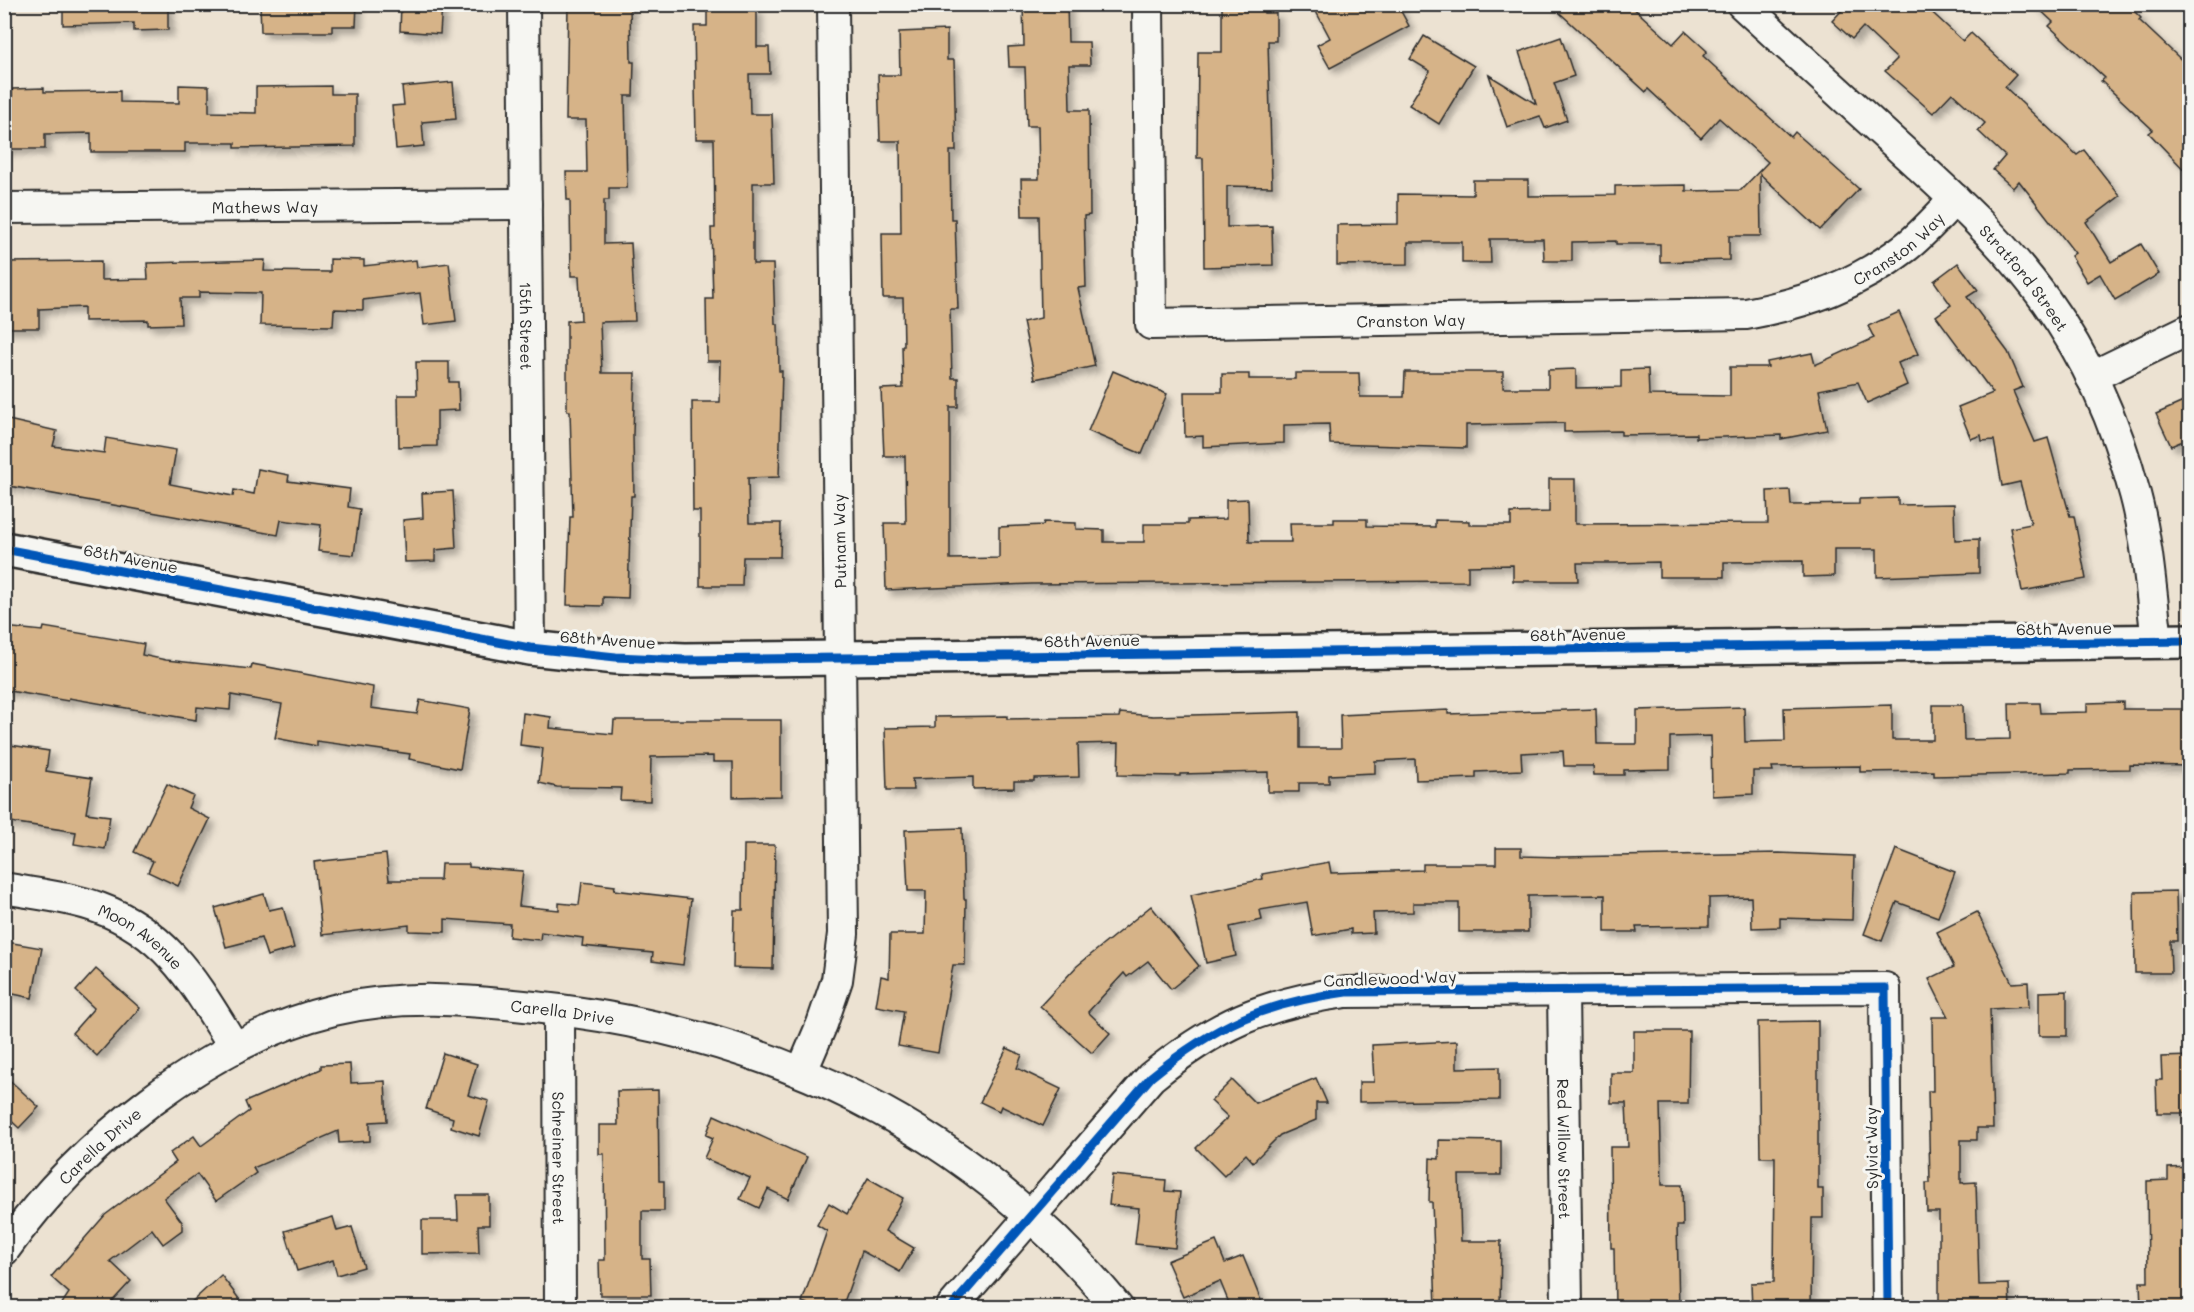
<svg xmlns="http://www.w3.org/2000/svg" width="2194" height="1312" font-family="Mali,sans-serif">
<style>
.building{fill:#d6b388;stroke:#2b2b2b;stroke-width:1.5;filter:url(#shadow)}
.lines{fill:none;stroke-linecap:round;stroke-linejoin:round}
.street-casing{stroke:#2b2b2b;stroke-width:34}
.secondary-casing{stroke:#2b2b2b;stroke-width:38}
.street{stroke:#f6f6f2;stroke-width:30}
.secondary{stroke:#f6f6f2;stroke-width:33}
.cycleway-casing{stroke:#f6f6f2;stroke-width:13}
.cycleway{stroke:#0057b8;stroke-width:9}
.labels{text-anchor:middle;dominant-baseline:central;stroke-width:6;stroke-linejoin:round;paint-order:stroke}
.street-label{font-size:16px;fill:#2b2b2b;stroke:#f6f6f2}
</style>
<defs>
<filter id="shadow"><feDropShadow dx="5.5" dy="5.5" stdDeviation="3" flood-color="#0004"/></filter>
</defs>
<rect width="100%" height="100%" fill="#ece2d2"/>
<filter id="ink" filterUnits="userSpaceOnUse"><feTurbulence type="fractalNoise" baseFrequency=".0167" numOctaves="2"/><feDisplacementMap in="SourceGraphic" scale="12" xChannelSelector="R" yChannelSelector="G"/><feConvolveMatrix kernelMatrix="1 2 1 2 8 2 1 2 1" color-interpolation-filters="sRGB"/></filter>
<g filter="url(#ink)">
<!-- building -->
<g class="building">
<path d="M 63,4 L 168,4 L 168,30 L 134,31 L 134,23 L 63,25 Z"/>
<path d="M 260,4 L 357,4 L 356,26 L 332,26 L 332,32 L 261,32 Z"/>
<path d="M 401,4 L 442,4 L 440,34 L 400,31 Z"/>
<path d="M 568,4 L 630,4 L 631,62 L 634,62 L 633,96 L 625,96 L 627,188 L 609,188 L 609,200 L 604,200 L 604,244 L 631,243 L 635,321 L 600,322 L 602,373 L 635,373 L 633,434 L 634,496 L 631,496 L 628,598 L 603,597 L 603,606 L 567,605 L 570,517 L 573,517 L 570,411 L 567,411 L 567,321 L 581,320 L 579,276 L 571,276 L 570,200 L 567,200 L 566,172 L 587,172 L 586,120 L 566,120 Z"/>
<path d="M 1023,4 L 1067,4 L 1068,42 L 1089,42 L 1090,65 L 1069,65 L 1070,110 L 1089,110 L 1090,215 L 1084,216 L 1086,287 L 1078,288 L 1095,366 L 1035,379 L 1023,322 L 1041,318 L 1039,216 L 1022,216 L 1021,179 L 1039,179 L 1038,126 L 1027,126 L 1025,67 L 1009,67 L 1008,47 L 1024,46 Z"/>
<path d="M 1222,4 L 1264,4 L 1264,13 L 1276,13 L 1276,41 L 1268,41 L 1272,187 L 1227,186 L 1227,227 L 1272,226 L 1273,265 L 1204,267 L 1203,158 L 1197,158 L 1198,52 L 1222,52 Z"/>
<path d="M 1312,4 L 1397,4 L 1409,26 L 1330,68 L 1317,45 L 1330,38 Z"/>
<path d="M 1550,4 L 1629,4 L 1673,44 L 1685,31 L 1707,51 L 1703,56 L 1791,137 L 1795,132 L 1859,189 L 1820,230 L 1760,174 L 1761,236 L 1729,236 L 1729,260 L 1660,262 L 1660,244 L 1616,244 L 1616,241 L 1572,242 L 1572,261 L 1544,261 L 1543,239 L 1490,239 L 1491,263 L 1462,263 L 1462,242 L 1408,242 L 1408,264 L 1337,265 L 1337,225 L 1398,224 L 1398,194 L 1473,195 L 1473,180 L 1528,180 L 1528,196 L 1615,195 L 1615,186 L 1686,185 L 1686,191 L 1741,190 L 1768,162 L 1719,118 L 1701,138 L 1648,89 L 1646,92 Z"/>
<path d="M 1838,4 L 1923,4 L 1963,41 L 1971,33 L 2016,75 L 2005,87 L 2077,155 L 2084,150 L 2120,196 L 2086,222 L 2111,262 L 2141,244 L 2159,274 L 2115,300 L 2100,274 L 2087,282 L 2071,256 L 2075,253 L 2019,181 L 2013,188 L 1993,170 L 2005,156 L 1978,131 L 1985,123 L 1952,93 L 1933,113 L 1885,71 L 1897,59 L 1863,27 L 1852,39 L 1832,21 L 1843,9 Z"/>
<path d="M 2034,4 L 2127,4 L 2141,18 L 2139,20 L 2190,68 L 2190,176 L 2149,133 L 2153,130 L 2101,81 L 2105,78 L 2049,26 L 2053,22 Z"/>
<path d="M 757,9 L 757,47 L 769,47 L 770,74 L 749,74 L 750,114 L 772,114 L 774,183 L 753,183 L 753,264 L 773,264 L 775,324 L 778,324 L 779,371 L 782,371 L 779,477 L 748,478 L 749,523 L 781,523 L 780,557 L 743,557 L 742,586 L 700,586 L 700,511 L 693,511 L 692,402 L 720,402 L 721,361 L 707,361 L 706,299 L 713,299 L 711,228 L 715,228 L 714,139 L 696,139 L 694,26 L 707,26 L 707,10 Z"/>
<path d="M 947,30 L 947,60 L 954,60 L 956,151 L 950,151 L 951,219 L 955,219 L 958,309 L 950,309 L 952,378 L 958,378 L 958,407 L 950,407 L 950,559 L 999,558 L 999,527 L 1043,525 L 1044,522 L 1076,523 L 1076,529 L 1104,530 L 1104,542 L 1144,542 L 1144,524 L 1188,524 L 1188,520 L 1226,519 L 1226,500 L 1248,499 L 1249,542 L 1291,542 L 1290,523 L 1334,523 L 1334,519 L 1367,519 L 1367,526 L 1435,527 L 1435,520 L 1469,521 L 1469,525 L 1511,525 L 1511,513 L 1549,512 L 1549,479 L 1575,479 L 1575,524 L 1768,523 L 1767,491 L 1790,490 L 1791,505 L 1859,504 L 1859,499 L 1898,498 L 1898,505 L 1954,504 L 1955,540 L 1979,539 L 1979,573 L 1877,577 L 1877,549 L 1834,549 L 1834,576 L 1803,577 L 1803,561 L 1724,562 L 1724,577 L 1659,577 L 1659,562 L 1614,563 L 1577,563 L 1578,581 L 1513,581 L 1513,565 L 1468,566 L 1468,581 L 1032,584 L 886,590 L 884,523 L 906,523 L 905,456 L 884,456 L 881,389 L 903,388 L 902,346 L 904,346 L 903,298 L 883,298 L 882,233 L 901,233 L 900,141 L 880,141 L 878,75 L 900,75 L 899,32 Z"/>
<path d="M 1424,36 L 1474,66 L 1439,124 L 1409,105 L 1430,71 L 1410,59 Z"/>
<path d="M 1561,37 L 1574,76 L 1554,83 L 1567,120 L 1545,128 L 1540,116 L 1507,127 L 1489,75 L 1536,104 L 1519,52 Z"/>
<path d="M 453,82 L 456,119 L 422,122 L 424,146 L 396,149 L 392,106 L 404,105 L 402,87 Z"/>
<path d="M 179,85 L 209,86 L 209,112 L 256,113 L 256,87 L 331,86 L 331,94 L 355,94 L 355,146 L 235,148 L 235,143 L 185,143 L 185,152 L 91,152 L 91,133 L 45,134 L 45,149 L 4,149 L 4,100 L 12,100 L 12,89 L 44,88 L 44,92 L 120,91 L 120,102 L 179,103 Z"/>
<path d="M 330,259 L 364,260 L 364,266 L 416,260 L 417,267 L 449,263 L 456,321 L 424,325 L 420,293 L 363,300 L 363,310 L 334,309 L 333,326 L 260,325 L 261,293 L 199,292 L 199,298 L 180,298 L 181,324 L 148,325 L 148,320 L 84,321 L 84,307 L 39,309 L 39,328 L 4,328 L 4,262 L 101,261 L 101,280 L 148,279 L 147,263 L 265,260 L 264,271 L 330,272 Z"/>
<path d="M 1958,263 L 1978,290 L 1967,297 L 2008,352 L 2023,387 L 2013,391 L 2035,442 L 2048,438 L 2070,516 L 2074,516 L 2086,579 L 2022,591 L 2010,528 L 2031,524 L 2020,482 L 2002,486 L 1994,440 L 1982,441 L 1981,435 L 1971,439 L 1958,407 L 1993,393 L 1936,316 L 1951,305 L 1934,281 Z"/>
<path d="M 1899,312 L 1918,354 L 1898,363 L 1907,385 L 1867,403 L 1858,382 L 1819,390 L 1827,430 L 1781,439 L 1781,435 L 1696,438 L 1696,434 L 1621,435 L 1621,431 L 1564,432 L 1564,423 L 1466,425 L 1466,448 L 1330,444 L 1329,424 L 1284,425 L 1284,443 L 1203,447 L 1203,436 L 1185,437 L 1184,392 L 1222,392 L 1222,374 L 1249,374 L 1249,379 L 1295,379 L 1295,373 L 1359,373 L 1360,397 L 1404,397 L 1405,372 L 1503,372 L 1503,388 L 1548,388 L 1548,370 L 1576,369 L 1576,388 L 1621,387 L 1621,370 L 1648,369 L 1649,395 L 1730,396 L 1730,367 L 1768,367 L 1767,362 L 1812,353 L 1815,365 L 1874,338 L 1868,326 Z"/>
<path d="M 416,362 L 449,362 L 449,382 L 458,382 L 459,410 L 437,411 L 437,446 L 399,447 L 398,395 L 417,395 Z"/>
<path d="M 1113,371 L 1167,394 L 1142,454 L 1088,431 Z"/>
<path d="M 2190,399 L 2190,438 L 2171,446 L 2156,414 Z"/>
<path d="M 4,419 L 57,431 L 53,446 L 104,453 L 106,438 L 176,450 L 170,484 L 233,496 L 234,490 L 254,494 L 258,469 L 289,475 L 288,481 L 350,489 L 348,507 L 360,509 L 354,555 L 318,551 L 321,525 L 281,520 L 278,535 L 4,485 Z"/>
<path d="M 453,491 L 456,548 L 435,550 L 435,561 L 405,562 L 403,520 L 423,518 L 422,493 Z"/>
<path d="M 4,627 L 43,631 L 44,627 L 144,644 L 142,655 L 166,660 L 251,669 L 252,664 L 373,687 L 371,708 L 417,714 L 420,700 L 470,709 L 460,769 L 409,759 L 410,754 L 317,741 L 317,746 L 275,738 L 282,704 L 231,695 L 230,710 L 197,707 L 196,720 L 69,698 L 68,701 L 4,690 Z"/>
<path d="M 2123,702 L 2123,709 L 2190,709 L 2190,766 L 2130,765 L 2130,769 L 2070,770 L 2070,773 L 1934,776 L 1934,771 L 1860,772 L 1860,766 L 1772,767 L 1773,771 L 1753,771 L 1753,794 L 1712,796 L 1711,736 L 1670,737 L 1670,769 L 1624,770 L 1624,775 L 1594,775 L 1593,766 L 1564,766 L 1563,751 L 1521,753 L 1522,770 L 1476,772 L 1476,778 L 1416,780 L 1415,759 L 1375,761 L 1375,773 L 1329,775 L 1329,783 L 1299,783 L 1299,792 L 1268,792 L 1268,772 L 1180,774 L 1180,776 L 1118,775 L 1119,743 L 1078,744 L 1079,777 L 1034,778 L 1034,781 L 1014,781 L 1014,788 L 973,789 L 973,777 L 912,779 L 913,790 L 887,790 L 885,728 L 935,727 L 935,717 L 1007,716 L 1007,719 L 1119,717 L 1120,713 L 1153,716 L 1300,712 L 1300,748 L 1341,748 L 1340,715 L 1448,710 L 1448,714 L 1596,709 L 1597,744 L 1637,744 L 1637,710 L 1744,707 L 1745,742 L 1785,741 L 1784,708 L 1892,705 L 1892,740 L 1933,740 L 1933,705 L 1963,705 L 1964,740 L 2010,739 L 2009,703 L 2040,703 L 2041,713 L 2087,712 L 2087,703 Z"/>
<path d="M 523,713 L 551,717 L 550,728 L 613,734 L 614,720 L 781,720 L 781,796 L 733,797 L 733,762 L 713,762 L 713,756 L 651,757 L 650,801 L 620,800 L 621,788 L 557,787 L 539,783 L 543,748 L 520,745 Z"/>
<path d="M 4,744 L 49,751 L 46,771 L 92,778 L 86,813 L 110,816 L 105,849 L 74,844 L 76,832 L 4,821 Z"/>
<path d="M 167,784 L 193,796 L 188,808 L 210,819 L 178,886 L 148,872 L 153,861 L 134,852 Z"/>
<path d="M 962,828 L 964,899 L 966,899 L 965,965 L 953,965 L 938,1053 L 898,1046 L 904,1011 L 876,1006 L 881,976 L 889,978 L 890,934 L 925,934 L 926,891 L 908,891 L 905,830 Z"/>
<path d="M 744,845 L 775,845 L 773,969 L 733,968 L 734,910 L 743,910 Z"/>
<path d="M 1496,848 L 1521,848 L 1521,856 L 1562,857 L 1779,853 L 1854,856 L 1852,920 L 1780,918 L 1780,927 L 1752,928 L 1751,897 L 1709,898 L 1709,926 L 1636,927 L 1637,932 L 1605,932 L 1605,895 L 1528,896 L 1528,932 L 1459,932 L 1459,903 L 1413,903 L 1413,912 L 1373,913 L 1374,933 L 1351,934 L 1351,929 L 1313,936 L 1307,902 L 1260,910 L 1262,920 L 1230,927 L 1236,956 L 1206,963 L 1191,895 L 1263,879 L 1262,874 L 1329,862 L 1331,873 L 1423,870 L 1423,864 L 1496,864 Z"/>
<path d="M 1896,849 L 1955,872 L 1938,917 L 1897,902 L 1882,941 L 1864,934 Z"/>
<path d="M 386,854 L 389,880 L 440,880 L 441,864 L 469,864 L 469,867 L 523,871 L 519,906 L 559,910 L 559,903 L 579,905 L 582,882 L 615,886 L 614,890 L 691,899 L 683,965 L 652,961 L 653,953 L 582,946 L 583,938 L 541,932 L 540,940 L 509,937 L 510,924 L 445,919 L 445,932 L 409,931 L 409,925 L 322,935 L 314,862 Z"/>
<path d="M 2176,891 L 2177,941 L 2170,941 L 2171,973 L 2135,973 L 2134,892 Z"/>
<path d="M 264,894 L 269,910 L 283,907 L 294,948 L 267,956 L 261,938 L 226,947 L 215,908 Z"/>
<path d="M 1151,906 L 1199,966 L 1171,989 L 1148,961 L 1127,977 L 1124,973 L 1088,1012 L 1110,1033 L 1092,1053 L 1040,1006 L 1077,966 Z"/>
<path d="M 1977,912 L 2012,983 L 2028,982 L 2029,1007 L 1990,1009 L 1993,1128 L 1977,1128 L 1977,1140 L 1961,1140 L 1961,1183 L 1976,1182 L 1979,1285 L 2009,1284 L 2010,1308 L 1939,1308 L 1939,1212 L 1927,1212 L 1926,1183 L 1930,1183 L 1928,1091 L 1933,1091 L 1932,1017 L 1948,1017 L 1929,979 L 1954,967 L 1937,932 Z"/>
<path d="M 7,942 L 42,948 L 32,998 L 4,992 Z"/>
<path d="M 96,969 L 140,1008 L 97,1056 L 72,1033 L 94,1008 L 76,991 Z"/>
<path d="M 2067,991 L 2067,1036 L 2039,1036 L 2039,992 Z"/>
<path d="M 1818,1021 L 1818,1189 L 1823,1189 L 1823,1218 L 1812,1218 L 1811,1308 L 1752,1308 L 1751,1283 L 1774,1282 L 1775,1157 L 1760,1157 L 1758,1022 Z"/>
<path d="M 1634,1031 L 1689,1031 L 1688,1104 L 1660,1104 L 1662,1185 L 1682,1185 L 1683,1226 L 1677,1226 L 1679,1308 L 1615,1308 L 1614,1248 L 1611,1248 L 1610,1147 L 1628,1147 L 1626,1103 L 1611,1103 L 1611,1073 L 1634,1073 Z"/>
<path d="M 1457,1041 L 1457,1068 L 1499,1067 L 1499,1100 L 1359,1102 L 1359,1082 L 1374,1082 L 1372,1045 Z"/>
<path d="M 1007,1048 L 1022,1055 L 1017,1068 L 1061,1089 L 1043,1126 L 1001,1106 L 999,1111 L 980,1102 Z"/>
<path d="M 443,1053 L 477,1064 L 468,1095 L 489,1101 L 479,1136 L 451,1127 L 453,1118 L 426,1109 Z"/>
<path d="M 2190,1056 L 2190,1113 L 2157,1113 L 2156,1080 L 2162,1080 L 2161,1057 Z"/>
<path d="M 350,1064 L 351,1083 L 385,1081 L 387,1121 L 370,1122 L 370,1141 L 339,1143 L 338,1131 L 253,1168 L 256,1173 L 216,1201 L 197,1174 L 164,1198 L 182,1222 L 182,1230 L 163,1244 L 152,1229 L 110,1261 L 131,1281 L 106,1308 L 59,1308 L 69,1293 L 51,1277 L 105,1215 L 176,1162 L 170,1153 L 194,1136 L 201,1146 L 249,1111 L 245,1102 L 321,1069 L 321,1065 Z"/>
<path d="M 4,1075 L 39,1107 L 19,1128 L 4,1114 Z"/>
<path d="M 1316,1078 L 1327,1103 L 1316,1103 L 1316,1120 L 1280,1135 L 1253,1162 L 1246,1154 L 1224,1176 L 1196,1148 L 1228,1117 L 1211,1101 L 1232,1080 L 1255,1103 Z"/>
<path d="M 658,1090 L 659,1181 L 664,1181 L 664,1211 L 642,1211 L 642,1259 L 650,1259 L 651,1295 L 600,1295 L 599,1260 L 605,1260 L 604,1154 L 599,1154 L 599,1125 L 618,1125 L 617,1091 Z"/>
<path d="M 714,1115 L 807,1157 L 788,1199 L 768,1189 L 759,1208 L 740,1199 L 750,1178 L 704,1158 L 713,1138 L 706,1135 Z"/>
<path d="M 1439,1140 L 1501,1141 L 1501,1175 L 1459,1175 L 1461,1241 L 1501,1241 L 1500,1308 L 1436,1308 L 1432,1202 L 1429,1202 L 1430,1158 L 1439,1159 Z"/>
<path d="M 2190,1167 L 2190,1308 L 2141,1308 L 2140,1282 L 2148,1282 L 2147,1181 L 2168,1180 L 2168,1168 Z"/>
<path d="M 1112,1175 L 1166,1180 L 1165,1191 L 1180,1192 L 1175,1248 L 1135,1244 L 1139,1208 L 1109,1205 Z"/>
<path d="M 868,1178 L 903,1198 L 885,1231 L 914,1248 L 900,1272 L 862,1251 L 842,1308 L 820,1308 L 802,1302 L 827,1231 L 817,1225 L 829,1203 L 847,1214 Z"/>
<path d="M 457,1195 L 489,1195 L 489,1225 L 478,1225 L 479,1253 L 422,1254 L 422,1220 L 458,1220 Z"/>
<path d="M 333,1217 L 337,1231 L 352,1227 L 364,1267 L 337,1275 L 333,1260 L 297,1271 L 285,1231 Z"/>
<path d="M 1216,1241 L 1225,1263 L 1243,1256 L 1264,1308 L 1231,1308 L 1220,1281 L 1183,1297 L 1167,1261 Z"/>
<path d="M 221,1275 L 246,1308 L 185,1308 Z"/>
</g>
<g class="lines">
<defs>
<g id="street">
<path id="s1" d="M 524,4 L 530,648"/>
<path id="s2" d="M 1148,4 L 1151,324 L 1746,314 C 1806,303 1857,285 1906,247 C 1924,233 1939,215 1955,199"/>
<path id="s3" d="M 1742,4 C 1792,50 1843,96 1893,142 C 1948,192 2003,241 2046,301 C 2087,358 2117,426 2135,494 C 2148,542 2151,592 2157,641"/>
<path id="s4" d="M 4,208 L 526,204"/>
<path d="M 2091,377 L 2190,329"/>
<path id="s5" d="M 4,888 C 35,894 70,897 99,908 C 170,934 197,988 235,1048"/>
<path id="s6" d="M 1563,990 L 1567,1308"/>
<path id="s7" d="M 559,1010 L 560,1308"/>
<path d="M 802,1071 L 822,1024 L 837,980 L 843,934 L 833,4"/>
<path id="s8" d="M 4,1250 C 80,1144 206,1041 334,1010 C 401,994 467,1000 534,1007 C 769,1032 966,1124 1118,1308"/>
<path d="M 951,1308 L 1151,1077 C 1215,1025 1264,1003 1346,992 L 1885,988 L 1888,1308"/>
</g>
<path id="secondary" d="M 4,549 L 530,648 L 616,657 L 685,660 L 841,658 L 2190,641"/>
</defs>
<!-- street casing -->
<use href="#street" class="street-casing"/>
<!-- secondary casing -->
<use href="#secondary" class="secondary-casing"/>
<!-- street -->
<use href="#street" class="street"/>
<!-- secondary -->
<use href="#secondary" class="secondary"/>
<defs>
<g id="cycleway">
<path d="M 4,549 L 530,648 L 616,657 L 685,660 L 841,658 L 2190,641"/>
<path d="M 951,1308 L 1151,1077 C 1215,1025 1264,1003 1346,992 L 1885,988 L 1888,1308"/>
</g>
</defs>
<!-- cycleway casing -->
<use href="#cycleway" class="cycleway-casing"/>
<!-- cycleway -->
<use href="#cycleway" class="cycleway"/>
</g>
</g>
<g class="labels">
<!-- street labels -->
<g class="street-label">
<text stroke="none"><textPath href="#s4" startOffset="261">Mathews Way</textPath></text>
<text stroke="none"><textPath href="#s2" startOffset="1083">Cranston Way</textPath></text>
<text stroke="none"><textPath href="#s3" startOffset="394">Stratford Street</textPath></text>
<text stroke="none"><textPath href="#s2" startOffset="580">Cranston Way</textPath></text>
<text stroke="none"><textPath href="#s1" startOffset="322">15th Street</textPath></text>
<text transform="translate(839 541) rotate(-91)">Putnam Way</text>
<text transform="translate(131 558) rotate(11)">68th Avenue</text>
<text transform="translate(2064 628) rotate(-1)">68th Avenue</text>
<text transform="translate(1578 634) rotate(-1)">68th Avenue</text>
<text transform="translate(608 639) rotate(4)">68th Avenue</text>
<text transform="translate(1092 640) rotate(-1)">68th Avenue</text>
<text stroke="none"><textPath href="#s5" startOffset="148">Moon Avenue</textPath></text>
<text transform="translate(1390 978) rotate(-2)">Candlewood Way</text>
<text stroke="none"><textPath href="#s8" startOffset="646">Carella Drive</textPath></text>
<text stroke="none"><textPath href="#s8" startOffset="142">Carella Drive</textPath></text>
<text transform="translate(1871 1148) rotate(-91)">Sylvia Way</text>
<text stroke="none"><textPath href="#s6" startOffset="159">Red Willow Street</textPath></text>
<text stroke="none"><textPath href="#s7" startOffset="148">Schreiner Street</textPath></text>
</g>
</g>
<!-- margin -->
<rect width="2194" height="1312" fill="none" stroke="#f6f6f2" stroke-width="24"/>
<rect x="12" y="12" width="2170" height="1288" fill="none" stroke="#2b2b2b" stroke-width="2" filter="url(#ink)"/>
</svg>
